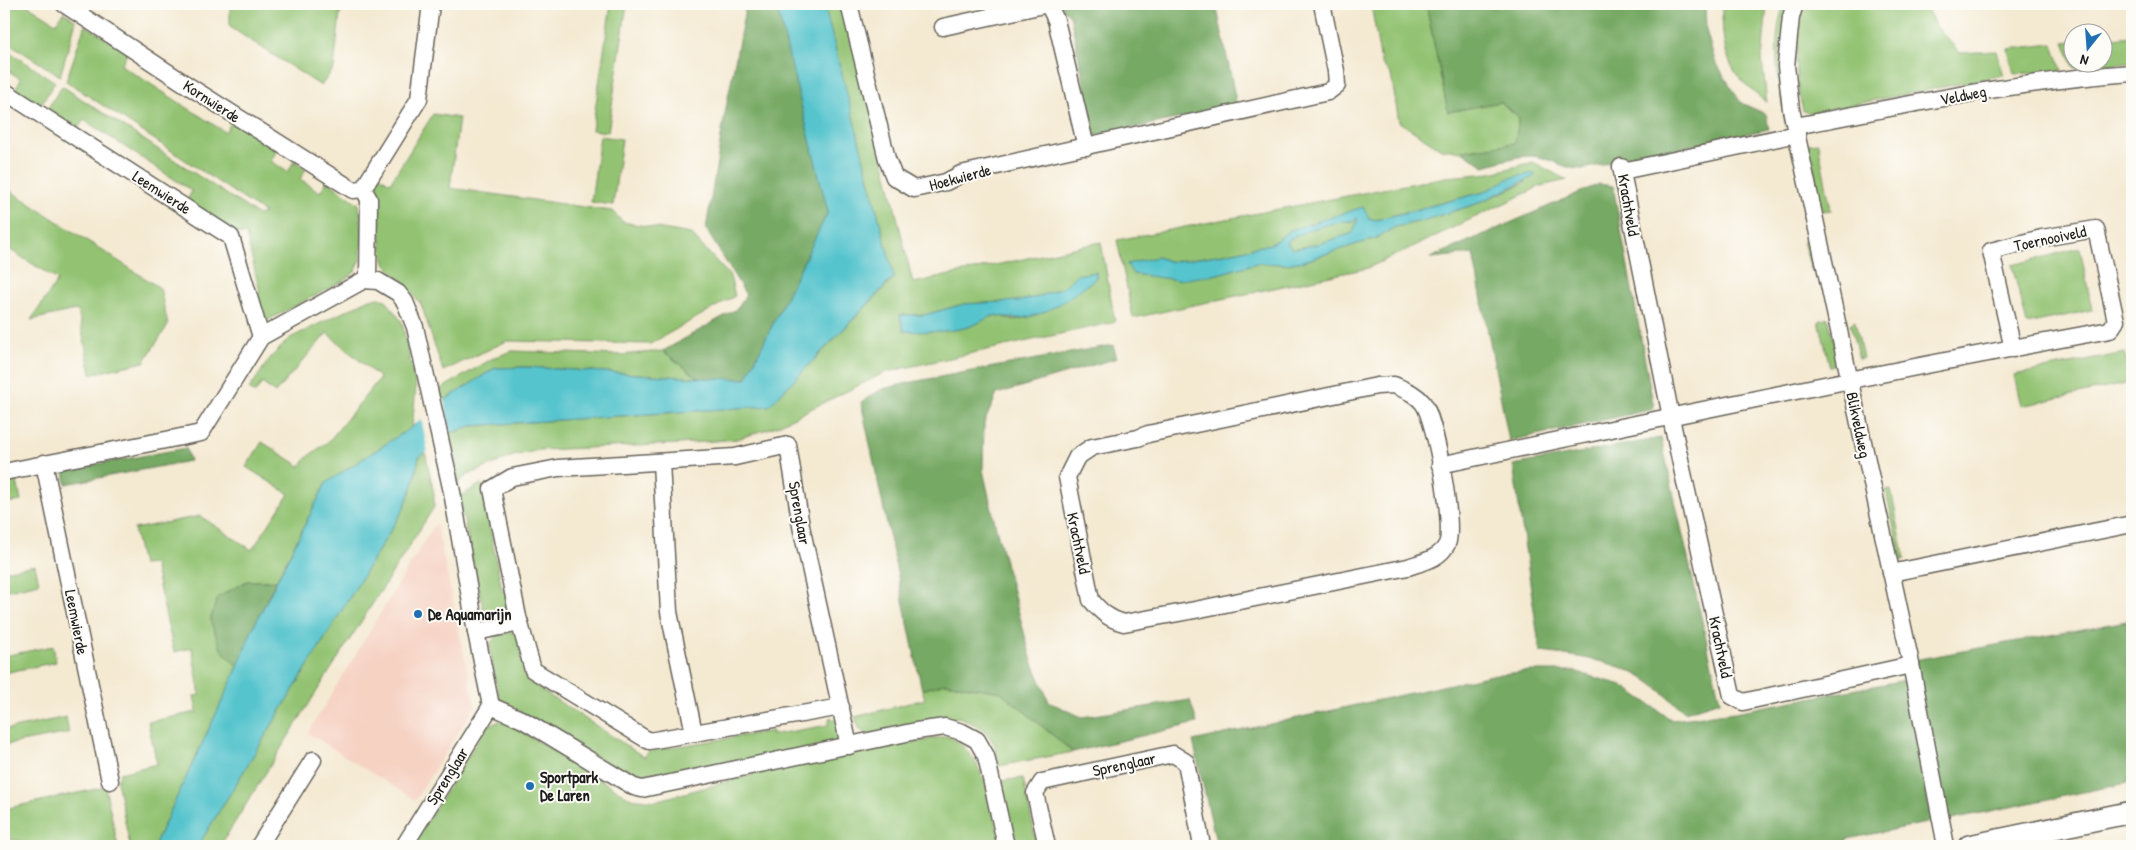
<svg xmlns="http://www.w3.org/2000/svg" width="2136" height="850" font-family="'Patrick Hand',sans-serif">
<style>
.built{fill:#f6d2c3}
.green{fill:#93c372;stroke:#587047;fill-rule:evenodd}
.forest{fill:#76a964;stroke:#496240}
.water{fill:#57c4cd;stroke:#3a7074;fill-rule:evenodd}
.pier{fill:#f4e9d1}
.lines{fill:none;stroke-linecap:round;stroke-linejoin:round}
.minor-casing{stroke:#68645b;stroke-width:19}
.tertiary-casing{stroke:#68645b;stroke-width:24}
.minor{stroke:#fff;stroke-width:16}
.tertiary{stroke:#fff;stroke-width:21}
.poi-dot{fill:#1f6fb2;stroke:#fdfcf7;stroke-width:2}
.labels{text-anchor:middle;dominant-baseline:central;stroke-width:4;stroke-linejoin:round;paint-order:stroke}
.street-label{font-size:16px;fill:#1c1c1c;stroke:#fdfcf7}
.poi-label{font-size:16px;font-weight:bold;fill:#1c1c1c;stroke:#fdfcf7;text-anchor:start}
</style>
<rect width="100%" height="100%" fill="#fdfcf7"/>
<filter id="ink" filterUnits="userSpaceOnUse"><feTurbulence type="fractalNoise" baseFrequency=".02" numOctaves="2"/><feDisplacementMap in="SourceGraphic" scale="10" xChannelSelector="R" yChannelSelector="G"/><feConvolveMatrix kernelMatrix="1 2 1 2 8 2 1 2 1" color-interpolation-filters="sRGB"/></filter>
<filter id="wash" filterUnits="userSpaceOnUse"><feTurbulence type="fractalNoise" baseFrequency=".0096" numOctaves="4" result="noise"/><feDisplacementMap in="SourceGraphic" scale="20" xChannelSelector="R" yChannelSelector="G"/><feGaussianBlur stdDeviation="1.12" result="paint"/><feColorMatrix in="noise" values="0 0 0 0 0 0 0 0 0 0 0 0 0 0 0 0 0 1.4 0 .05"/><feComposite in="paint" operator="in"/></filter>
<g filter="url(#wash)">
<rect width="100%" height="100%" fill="#f4e9d1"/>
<!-- built -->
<path class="built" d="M 436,522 L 475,706 L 415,800 L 308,733 Z"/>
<!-- green -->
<g class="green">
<path d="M 4,4 L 26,4 L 56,23 L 64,12 L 76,21 L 60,76 L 4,40 Z"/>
<path d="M 230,4 L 341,5 L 334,68 L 321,86 L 230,27 Z"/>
<path d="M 611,4 L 627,4 L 608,132 L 592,130 Z"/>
<path d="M 824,4 L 846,4 L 913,283 L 1101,242 L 1115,322 L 886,372 L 774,427 L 737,439 L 679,444 L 540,450 L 513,456 L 466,476 L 459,483 L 451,433 L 471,426 L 769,406 L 894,278 ZM 1096,272 L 1096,278 L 1058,305 L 1029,317 L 1014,320 L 996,315 L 959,328 L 904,331 L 900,315 L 924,315 L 964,304 L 1020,301 L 1038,297 L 1064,287 L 1076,275 Z"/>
<path d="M 1371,4 L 1426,4 L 1448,112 L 1500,102 L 1519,117 L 1516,143 L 1462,151 L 1441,149 L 1399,122 L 1391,75 L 1381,63 Z"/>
<path d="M 1722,4 L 1767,4 L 1762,60 L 1767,103 C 1726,72 1722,53 1722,4 Z"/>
<path d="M 1784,4 L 1789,4 C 1776,46 1780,79 1788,122 L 1786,127 C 1779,87 1770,44 1784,4 Z"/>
<path d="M 1805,4 L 1889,4 L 1926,7 L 1935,25 L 1960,53 L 1996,51 L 2004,75 L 1810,113 L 1803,111 C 1793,77 1795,38 1805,4 Z"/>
<path d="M 85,25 L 128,52 L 121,65 L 225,132 L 233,120 L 277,150 L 271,161 L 288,172 L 294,161 L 306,169 L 300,179 L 320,192 L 327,181 L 359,204 C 362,224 366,251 356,270 C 354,274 348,277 345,280 L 268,320 L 261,318 L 253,294 L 260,292 L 246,234 L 235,234 L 186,202 L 192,191 L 84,120 L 76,131 L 46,111 L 62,86 L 258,215 L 265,213 L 66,81 Z"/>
<path d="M 2132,36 L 2132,63 L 2074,67 L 2064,42 L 2073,41 L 2074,62 L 2104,62 L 2104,39 Z"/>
<path d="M 2053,44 L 2062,71 L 2014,74 L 2008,49 Z"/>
<path d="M 4,48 L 55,82 L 39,108 L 14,91 L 21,79 L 4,68 Z"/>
<path d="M 433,114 L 459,118 L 450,188 L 612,211 L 623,222 L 691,234 L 730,276 L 735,296 L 650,344 L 507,341 L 443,371 L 421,304 L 385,263 L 381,246 L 379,198 L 376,184 L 378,175 L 390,183 Z"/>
<path d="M 600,136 L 622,139 L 613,205 L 591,202 Z"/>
<path d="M 1818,143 L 1831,210 L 1822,211 L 1808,144 Z"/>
<path d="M 1533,162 L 1567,180 L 1541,186 L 1368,268 L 1133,318 L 1117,240 L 1446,177 L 1491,173 ZM 1510,178 L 1526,182 L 1476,204 L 1422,221 L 1395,227 L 1376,238 L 1304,261 L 1286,264 L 1257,263 L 1218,274 L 1155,276 L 1133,274 L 1157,257 L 1171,262 L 1224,254 L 1271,244 L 1291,230 L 1363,208 L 1369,218 L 1375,220 L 1484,192 Z"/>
<path d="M 4,180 L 8,183 L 6,188 L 160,288 L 168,325 L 144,362 L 91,374 L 78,311 L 75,310 L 31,320 L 58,280 L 4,246 Z"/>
<path d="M 1356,218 L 1358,219 L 1353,233 L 1319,244 L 1292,249 L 1287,241 C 1299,230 1338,220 1354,221 Z"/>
<path d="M 1803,241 L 1810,242 L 1816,270 L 1811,270 Z"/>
<path d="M 2080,248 L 2092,310 L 2027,324 L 2012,265 Z"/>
<path d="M 379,298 L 386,300 L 402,322 L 416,388 L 412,427 L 326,483 L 276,581 L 247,581 L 221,649 L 238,667 L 154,846 L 130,846 L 117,781 L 120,773 L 157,764 L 148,722 L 197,712 L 194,696 L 200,695 L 192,648 L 174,652 L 154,564 L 142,565 L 134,529 L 200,516 L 252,550 L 289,494 L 246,467 L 262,442 L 300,466 L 311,454 L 329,441 L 380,378 L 327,333 L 275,393 L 262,383 L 255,393 L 249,389 L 271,357 L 290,338 L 370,299 Z"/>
<path d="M 1828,318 L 1840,364 L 1830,367 L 1819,321 Z"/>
<path d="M 1855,321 L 1863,358 L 1859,359 L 1850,324 Z"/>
<path d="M 512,351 L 620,355 L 663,351 L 698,378 L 527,367 L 495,368 L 442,402 L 439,390 L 495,357 Z"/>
<path d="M 2125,353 L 2130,383 L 2021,406 L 2014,375 Z"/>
<path d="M 425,451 L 434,494 L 434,507 L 305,710 L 220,846 L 198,846 L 403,510 L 413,485 L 419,457 Z"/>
<path d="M 17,481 L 21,501 L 4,504 L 4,483 Z"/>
<path d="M 481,484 L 490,493 L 484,499 L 502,590 L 509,589 L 510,603 L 508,614 L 491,617 L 483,608 L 459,497 Z"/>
<path d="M 1891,490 L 1905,559 L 1899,561 L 1894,554 L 1895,546 L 1898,546 L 1886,491 Z"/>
<path d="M 35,565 L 39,583 L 4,591 L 4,571 Z"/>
<path d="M 513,632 L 519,636 L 526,680 L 644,757 L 649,751 L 772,731 L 771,735 L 828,725 L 830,717 L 840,723 L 842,734 L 836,743 L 652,780 L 635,780 L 499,699 L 489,645 L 498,634 Z"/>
<path d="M 53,646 L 56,662 L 4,673 L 4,656 Z"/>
<path d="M 945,683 L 1001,692 L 1073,752 L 999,766 L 995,745 L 984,729 L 959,717 L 870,735 L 860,730 L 855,717 L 925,699 L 922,690 Z"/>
<path d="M 66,717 L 69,733 L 4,745 L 4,730 Z"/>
<path d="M 503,720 L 630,798 L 655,801 L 755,774 L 947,736 C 951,738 956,740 960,744 C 985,763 995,817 1001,846 L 412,846 L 487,726 Z"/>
<path d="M 1023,778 L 1037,846 L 1013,846 L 1000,781 Z"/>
<path d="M 105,787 L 118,846 L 40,846 L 4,838 L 4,809 Z"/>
</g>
<!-- forest -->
<g class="forest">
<path d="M 746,4 L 776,4 L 828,212 L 746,379 L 698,378 L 663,351 L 738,308 L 746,295 L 706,229 L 725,113 Z"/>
<path d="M 1057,4 L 1216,4 L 1237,106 L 1095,136 L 1070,15 Z"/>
<path d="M 1426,4 L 1705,4 L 1706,30 L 1715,61 L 1741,103 L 1766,114 L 1769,129 L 1582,169 C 1564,169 1556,161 1540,157 C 1522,153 1501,162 1484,166 L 1462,151 L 1515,143 L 1519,117 L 1500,102 L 1448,112 Z"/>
<path d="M 1599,184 L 1613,186 L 1654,409 L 1509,441 L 1473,254 L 1430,258 Z"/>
<path d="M 1113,345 L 1117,358 L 997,394 L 984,423 L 983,470 L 997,532 L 1031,658 L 1049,702 L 1082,717 L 1190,700 L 1197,723 L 1073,752 L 1001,692 L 945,683 L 922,690 L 861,402 L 882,389 L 912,382 Z"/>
<path d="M 1661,438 L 1720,701 L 1685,712 C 1669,698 1651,681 1632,672 C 1607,660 1568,655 1540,652 L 1513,465 Z"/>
<path d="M 186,448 L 190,461 L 66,484 L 64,470 Z"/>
<path d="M 247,581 L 276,581 L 252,630 L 238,667 L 221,649 L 210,620 L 218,597 Z"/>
<path d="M 2132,620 L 2132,782 L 1947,820 L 1914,660 Z"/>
<path d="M 1530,671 L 1572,671 L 1622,685 L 1672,720 L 1735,712 L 1905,680 L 1932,822 L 1847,839 L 1843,846 L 1217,846 L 1193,741 L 1492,675 Z"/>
</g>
<!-- water -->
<g class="water">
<path d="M 776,4 L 824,4 L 894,277 L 769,406 L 471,426 L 451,433 L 419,457 L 413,485 L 403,510 L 198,846 L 154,846 L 238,667 L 252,630 L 326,483 L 412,427 L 442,402 L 495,368 L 527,367 L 698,378 L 746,379 L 828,212 Z"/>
<path d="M 1534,173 L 1535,176 L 1476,204 L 1422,221 L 1395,227 L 1376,238 L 1304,261 L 1286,264 L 1257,263 L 1218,274 L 1178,280 L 1133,274 L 1127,264 L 1157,257 L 1172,262 L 1224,254 L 1271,244 L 1291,230 L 1363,207 L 1369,218 L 1376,220 L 1484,192 L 1510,178 ZM 1356,218 L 1358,219 L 1353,233 L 1319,244 L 1292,249 L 1287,242 C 1297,231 1339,220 1355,221 Z"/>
<path d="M 1096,272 L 1096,278 C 1074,294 1051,314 1023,318 C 1013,320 999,314 993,316 C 987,318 982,321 976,324 C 958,333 924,332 904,331 L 900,315 L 924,315 L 964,304 L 1020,301 L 1038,297 L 1064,287 L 1076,275 Z"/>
</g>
<!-- pier -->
<path class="pier" d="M 444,398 L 451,437 L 428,452 L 421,417 Z"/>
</g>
<g filter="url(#ink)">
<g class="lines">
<defs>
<g id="minor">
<path d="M 64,4 L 187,85 L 353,190 L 363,189 L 419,99 L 431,4"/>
<path d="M 849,4 L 887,159 L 894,177 L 914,189 L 946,182 L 961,174 L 1328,92 L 1337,85 L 1336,71 L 1322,4"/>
<path d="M 1048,4 L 1056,20 L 1086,147"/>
<path d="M 1795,4 L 1791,17 L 1786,66 L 1791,109 L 1910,659 L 1946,846"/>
<path d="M 943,27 L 1048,4"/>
<path d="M 4,91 L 231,237 L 261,337"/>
<path d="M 1795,126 C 1908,105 2018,81 2132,73"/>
<path d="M 1797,134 L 1627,170 L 1621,167 L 1674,432 L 1732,696 L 1743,702 L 1911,665"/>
<path d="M 363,189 L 369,199 L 368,280"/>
<path d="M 1394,385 C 1405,390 1415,393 1423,403 C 1435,418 1455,526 1447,544 C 1440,559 1422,562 1408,567 L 1195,610 L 1124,623 C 1109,619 1101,612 1091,600 L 1067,477 L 1077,457 L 1092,447 L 1138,438 L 1148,434 L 1377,386 Z"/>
<path d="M 661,462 L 669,612 L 694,733"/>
<path d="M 44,463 L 110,781"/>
<path d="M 1440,465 C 1663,418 1886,371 2110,330 L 2116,321 L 2096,229 L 2042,238 L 1991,251 L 2013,349"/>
<path d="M 4,472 L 201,433 L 261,337 L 364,280 L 378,281 L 398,293 L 405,302 L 415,327 L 452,492 L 476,632 L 491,706 L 404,846"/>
<path d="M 1891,573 L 2132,524"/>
<path d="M 476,632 L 520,623"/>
<path d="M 491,706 L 523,720 L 634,787 L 642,789 L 916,731 L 945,727 L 962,732 L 977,740 L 986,756 L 1006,846"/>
<path d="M 841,707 L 649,741 L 533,670 L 518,617 L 492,489 L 512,477 L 558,468 L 735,457 L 788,445 L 801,526 L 849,746"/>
<path d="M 259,846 L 313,760"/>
<path d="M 1047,846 L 1035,793 L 1042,782 L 1173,754 L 1186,762 L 1202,846"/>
</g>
<path id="tertiary" d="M 1969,846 L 2132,812"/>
</defs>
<!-- minor casing -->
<use href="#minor" class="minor-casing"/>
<!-- tertiary casing -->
<use href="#tertiary" class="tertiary-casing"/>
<!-- minor -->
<use href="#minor" class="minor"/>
<!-- tertiary -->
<use href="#tertiary" class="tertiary"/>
</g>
</g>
<!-- markers -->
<g class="poi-dot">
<circle cx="418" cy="614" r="5"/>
<circle cx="530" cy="786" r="5"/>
</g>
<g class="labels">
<!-- street labels -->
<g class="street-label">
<text transform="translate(1963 95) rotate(-11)">Veldweg</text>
<text transform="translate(212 101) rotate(33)">Kornwierde</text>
<text transform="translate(960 177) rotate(-15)">Hoekwierde</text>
<text transform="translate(162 192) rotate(33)">Leemwierde</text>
<text transform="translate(1629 205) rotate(80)">Krachtveld</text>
<text transform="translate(2050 238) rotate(-12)">Toernooiveld</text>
<text transform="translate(1859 425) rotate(78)">Blikveldweg</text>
<text transform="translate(800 513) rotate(80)">Sprenglaar</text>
<text transform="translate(1079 543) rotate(78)">Krachtveld</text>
<text transform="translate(77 622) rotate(79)">Leemwierde</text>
<text transform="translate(1721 647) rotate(78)">Krachtveld</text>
<text transform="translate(1124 764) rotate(-12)">Sprenglaar</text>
<text transform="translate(447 776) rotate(-58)">Sprenglaar</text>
</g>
<!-- poi labels -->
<g class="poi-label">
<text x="428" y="614">De Aquamarijn</text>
<text x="540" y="777">Sportpark<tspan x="540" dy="18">De Laren</tspan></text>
</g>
</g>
<!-- margin -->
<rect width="2136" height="850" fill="none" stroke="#fdfcf7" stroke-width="20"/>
<!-- north arrow -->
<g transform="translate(2088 48) rotate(197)"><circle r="24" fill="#fdfcf7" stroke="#a3a29f"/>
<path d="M0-4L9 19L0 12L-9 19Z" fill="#1f6fb2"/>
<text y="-8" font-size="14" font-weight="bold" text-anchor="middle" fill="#1c1c1c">N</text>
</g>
</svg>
